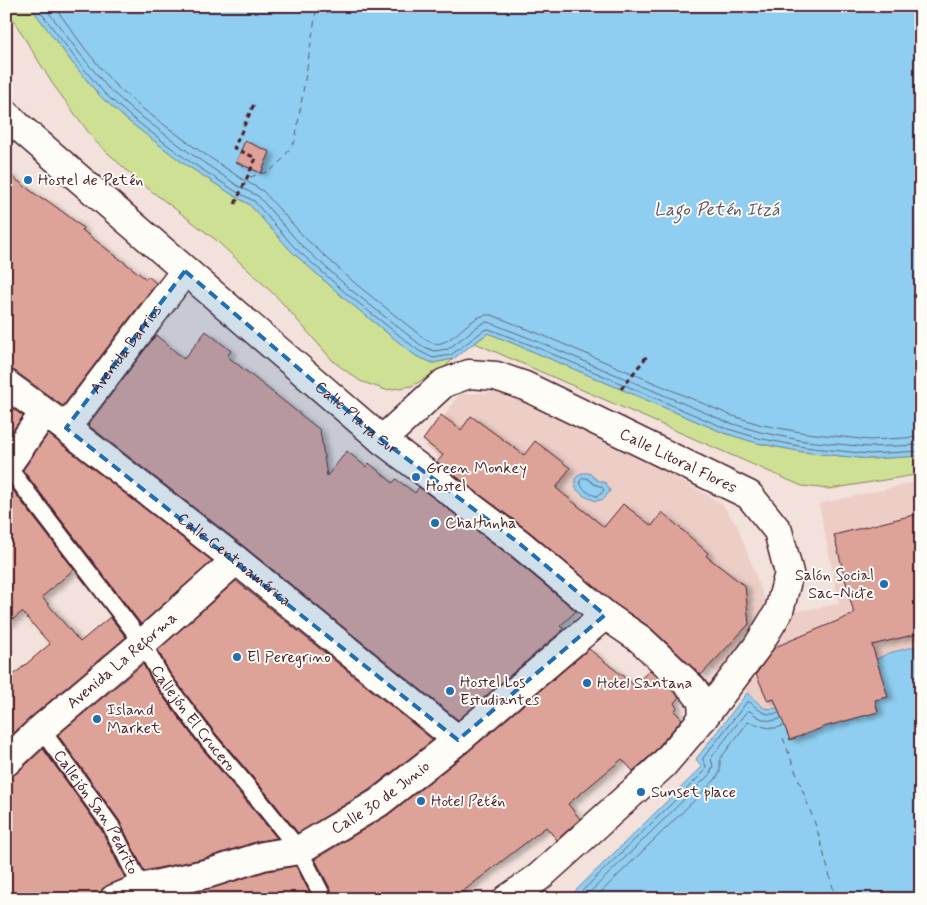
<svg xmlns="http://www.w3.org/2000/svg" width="927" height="905" font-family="Mynerve,sans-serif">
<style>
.built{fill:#eccec7}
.green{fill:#cde094;stroke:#8c8060}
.water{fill:#8fcef0;stroke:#7388a1}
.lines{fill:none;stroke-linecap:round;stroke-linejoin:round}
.shore{stroke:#66657a;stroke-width:1}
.ferry{stroke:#5f5466;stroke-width:1;stroke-dasharray:6 5;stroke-linecap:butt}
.building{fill:#dda399;stroke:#4a1f2b;filter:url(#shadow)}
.lane-casing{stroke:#4a1f2b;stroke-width:20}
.street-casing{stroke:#4a1f2b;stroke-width:31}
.path{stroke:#4a1f2b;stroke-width:3;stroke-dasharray:5 4;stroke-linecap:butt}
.lane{stroke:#fdfcf7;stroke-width:16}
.street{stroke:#fdfcf7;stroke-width:28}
.marked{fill:#1f6fb2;fill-opacity:0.2;stroke:#1f6fb2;stroke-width:4;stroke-dasharray:10 6;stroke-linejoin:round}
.poi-dot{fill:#1f6fb2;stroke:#fdfcf7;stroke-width:2}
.labels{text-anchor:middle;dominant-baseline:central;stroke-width:4;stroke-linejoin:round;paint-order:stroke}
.poi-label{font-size:16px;fill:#4a1f2b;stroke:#fdfcf7;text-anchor:start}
.street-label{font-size:16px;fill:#4a1f2b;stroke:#fdfcf7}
.water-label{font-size:18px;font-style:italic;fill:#5f5466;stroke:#fdfcf7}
</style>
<defs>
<filter id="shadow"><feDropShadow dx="5.5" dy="3" stdDeviation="2.5" flood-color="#0004"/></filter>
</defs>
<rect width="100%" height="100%" fill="#f3e1db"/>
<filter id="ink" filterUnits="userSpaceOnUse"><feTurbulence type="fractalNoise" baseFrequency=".02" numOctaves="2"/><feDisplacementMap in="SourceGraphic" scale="10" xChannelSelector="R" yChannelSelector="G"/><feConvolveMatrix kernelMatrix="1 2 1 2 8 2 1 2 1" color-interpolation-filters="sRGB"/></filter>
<g filter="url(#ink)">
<!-- built -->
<path class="built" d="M 503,392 L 602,435 L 721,503 L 737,525 L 771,616 L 839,604 L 819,504 L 921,481 L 921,645 L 889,653 L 774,710 L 764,708 L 747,693 L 700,661 L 638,600 L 424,446 L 459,394 Z"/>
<!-- green -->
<g class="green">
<path d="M 6,6 L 30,6 L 71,61 L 100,96 L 127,120 L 183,163 L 233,195 L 250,205 L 292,252 L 344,298 L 416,356 L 433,363 L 453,359 L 445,367 L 412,386 L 386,390 L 360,381 L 334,362 L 277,297 L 216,240 L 137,180 L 95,141 L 52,83 L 6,8 Z"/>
<path d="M 488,333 L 534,352 L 724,433 L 757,443 L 803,452 L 869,459 L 921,456 L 921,474 L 829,489 L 802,486 L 475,343 Z"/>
</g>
<!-- water -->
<g class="water">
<path d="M 30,6 L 921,6 L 921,456 L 869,459 L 803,452 L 757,443 L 724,433 L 534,352 L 488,333 L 453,359 L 433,363 L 416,356 L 344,298 L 292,252 L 250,205 L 233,195 L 183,163 L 127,120 L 100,96 L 71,61 Z"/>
<path d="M 581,473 L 589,473 L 597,480 L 606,483 L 610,491 L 604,499 L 596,501 L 584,496 L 576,489 L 575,479 Z"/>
<path d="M 921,645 L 921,899 L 567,899 L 702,767 L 696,759 L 747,693 L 764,708 L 774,709 L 889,653 Z"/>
</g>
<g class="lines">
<!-- shore -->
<g class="shore">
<path d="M 36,6 L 75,58 L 104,93 L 131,117 L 186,159 L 235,191 L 254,201 L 295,248 L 347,294 L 419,351 L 433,358 L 451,355 L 484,330 L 489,329 L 536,347 L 725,428 L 758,438 L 804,447 L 869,454 L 921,451"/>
<path d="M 44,6 L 80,54 L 108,88 L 135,112 L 190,153 L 238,186 L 258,196 L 300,244 L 351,290 L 422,346 L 434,351 L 448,349 L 481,324 L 486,322 L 491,323 L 539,342 L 727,422 L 760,432 L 805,441 L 869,447 L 921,445"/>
<path d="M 54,6 L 86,50 L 113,83 L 139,106 L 194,147 L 242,179 L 263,191 L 305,238 L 356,284 L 426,340 C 429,341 431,342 433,343 C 453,348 469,312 492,315 L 542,335 L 730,415 L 762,425 L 806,433 L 870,440 L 921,437"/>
<path d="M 583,478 L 587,478 L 594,484 L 602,487 L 604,490 L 601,494 L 596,496 C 589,493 581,490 580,481 Z"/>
<path d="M 574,899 L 705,771 L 706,766 L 703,760 L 703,758 L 747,702 L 750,702 C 758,710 766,717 778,713"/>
<path d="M 583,899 L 709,775 L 713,767 L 711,758 L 747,711 L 750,711 C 759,719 769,723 780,719"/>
<path d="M 594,899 L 715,780 L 720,772 L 720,759 L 748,722 C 761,724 768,732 783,726"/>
</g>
<!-- ferry -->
<g class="ferry">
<path d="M 250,177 L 270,171 L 283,159 L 295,141 L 317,6"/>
<path d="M 783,738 L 817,829 L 836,899"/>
</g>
</g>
<!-- building -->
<g class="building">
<path d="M 245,141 L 270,152 L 261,173 L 236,162 Z"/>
<path d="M 6,172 L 43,200 L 45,199 L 67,215 L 83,228 L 82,230 L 146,279 L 148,276 L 156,283 L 63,406 L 15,371 L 6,369 Z"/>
<path d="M 206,331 L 231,351 L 227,356 L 320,430 L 327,476 L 347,451 L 366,467 L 369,463 L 393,483 L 396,479 L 415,493 L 419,487 L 510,556 L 576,611 L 560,626 L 564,629 L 458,720 L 246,548 L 88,425 L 156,335 L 184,359 Z"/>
<path d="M 6,404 L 23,416 L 6,440 Z"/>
<path d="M 441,415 L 461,430 L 471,416 L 524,455 L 535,441 L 570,468 L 556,488 L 604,527 L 623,504 L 652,526 L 662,512 L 708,553 L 706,556 L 745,586 L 749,624 L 701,675 L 651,628 L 614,603 L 530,532 L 437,462 L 443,455 L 423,440 Z"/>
<path d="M 48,434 L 212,561 L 141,624 L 23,470 Z"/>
<path d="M 6,482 L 74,569 L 42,597 L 80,642 L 110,617 L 126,637 L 31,717 L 6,740 L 6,681 L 50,644 L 22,612 L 6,625 Z"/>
<path d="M 921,513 L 921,633 L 872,645 L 888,697 L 875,700 L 878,712 L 827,726 L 790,740 L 774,699 L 768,701 L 756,674 L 775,647 L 854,614 L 834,535 Z"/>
<path d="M 236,581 L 433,740 L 369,790 L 298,833 L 267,794 L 216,734 L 169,672 L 158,650 Z"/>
<path d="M 589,649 L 634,685 L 650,670 L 679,697 L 674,703 L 677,708 L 674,711 L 682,719 L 652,754 L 633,771 L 622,759 L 568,804 L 580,819 L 557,840 L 546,827 L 453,899 L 334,899 L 333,894 L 315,859 L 388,815 L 468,752 Z"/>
<path d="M 143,664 L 153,683 L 200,746 L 277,838 L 258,841 L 206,858 L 144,871 L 119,820 L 58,735 Z"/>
<path d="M 43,749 L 102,831 L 125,878 L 108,885 L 102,889 L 99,899 L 6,899 L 6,777 L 10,777 L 17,773 Z"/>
<path d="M 296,866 L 313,899 L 165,899 L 213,888 L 267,871 Z"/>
</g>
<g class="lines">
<defs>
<g id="lane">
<path id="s1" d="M 7,466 L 143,643 L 161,677 L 208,740 L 259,800 L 299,850 L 324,899"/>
<path id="s2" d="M 41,729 L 111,826 L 145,895"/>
</g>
<g id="street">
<path id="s3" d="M 6,114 L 17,125 L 382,440 L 520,544 L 605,615 L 640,639 L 692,688 L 702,701 L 703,718"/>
<path id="s4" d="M 6,384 L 66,428 L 236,560 L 458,740"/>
<path id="s5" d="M 66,428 L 185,271"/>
<path id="s6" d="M 382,440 L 444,383 L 469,374 L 496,376 L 525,386 L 749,495 L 778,531 L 789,573 L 779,611 L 757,647 L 703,718 L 663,765 L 539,877 L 507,899"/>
<path d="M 6,467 L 44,413"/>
<path id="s7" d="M 6,762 L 41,729 L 143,643 L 236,560"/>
<path id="s8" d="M 114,899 L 141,888 L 210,873 L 263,856 L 299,850 L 378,803 L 458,740 L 605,615"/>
</g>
</defs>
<!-- lane casing -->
<use href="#lane" class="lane-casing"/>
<!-- street casing -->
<use href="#street" class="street-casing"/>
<!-- path -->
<g class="path">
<path d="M 235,204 L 256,158 L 234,148 L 254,104"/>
<path d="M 621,389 L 647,356"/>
</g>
<!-- lane -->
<use href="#lane" class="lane"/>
<!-- street -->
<use href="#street" class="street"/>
</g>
</g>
<!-- marked area -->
<path class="marked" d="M 185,271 L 382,440 L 520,544 L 605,615 L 458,740 L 66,428 Z"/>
<!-- markers -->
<g class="poi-dot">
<circle cx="28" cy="180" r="5"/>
<circle cx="416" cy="477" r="5"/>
<circle cx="435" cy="523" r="5"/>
<circle cx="884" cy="584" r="5"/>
<circle cx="237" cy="657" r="5"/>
<circle cx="587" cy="683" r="5"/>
<circle cx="450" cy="691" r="5"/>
<circle cx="97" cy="719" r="5"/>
<circle cx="641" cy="792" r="5"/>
<circle cx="421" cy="801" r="5"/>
</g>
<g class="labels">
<!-- poi labels -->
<g class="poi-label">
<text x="38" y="180">Hostel de Petén</text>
<text x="426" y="468">Green Monkey<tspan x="426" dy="18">Hostel</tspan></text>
<text x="445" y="523">Chaltunha</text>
<text x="874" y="575" text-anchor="end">Salón Social<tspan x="874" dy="18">Sac-Nicte</tspan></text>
<text x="247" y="657">El Peregrino</text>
<text x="460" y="682">Hostel Los<tspan x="460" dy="18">Estudiantes</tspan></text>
<text x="597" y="683">Hotel Santana</text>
<text x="107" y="710">Island<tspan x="107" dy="18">Market</tspan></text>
<text x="651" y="792">Sunset place</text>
<text x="431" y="801">Hotel Petén</text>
</g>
<!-- street labels -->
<g class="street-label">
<text stroke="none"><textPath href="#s5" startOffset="99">Avenida Barrios</textPath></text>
<text stroke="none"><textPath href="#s3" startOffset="464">Calle Playa Sur</textPath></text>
<text stroke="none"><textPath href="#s6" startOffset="339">Calle Litoral Flores</textPath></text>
<text stroke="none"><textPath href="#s4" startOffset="288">Calle Centroamérica</textPath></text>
<text stroke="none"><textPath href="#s7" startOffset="154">Avenida La Reforma</textPath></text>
<text stroke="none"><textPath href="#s1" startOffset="314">Callejón El Crucero</textPath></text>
<text stroke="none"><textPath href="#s8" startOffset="289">Calle 30 de Junio</textPath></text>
<text stroke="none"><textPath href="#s2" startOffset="100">Callejón San Pedrito</textPath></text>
</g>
<!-- water labels -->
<g class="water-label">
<text x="717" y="210">Lago Petén Itzá</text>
</g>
</g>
<!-- margin -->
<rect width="927" height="905" fill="none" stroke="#fdfcf7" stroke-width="25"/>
<rect x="12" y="12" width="902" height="880" fill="none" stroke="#4a1f2b" stroke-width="2" filter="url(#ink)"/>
</svg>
